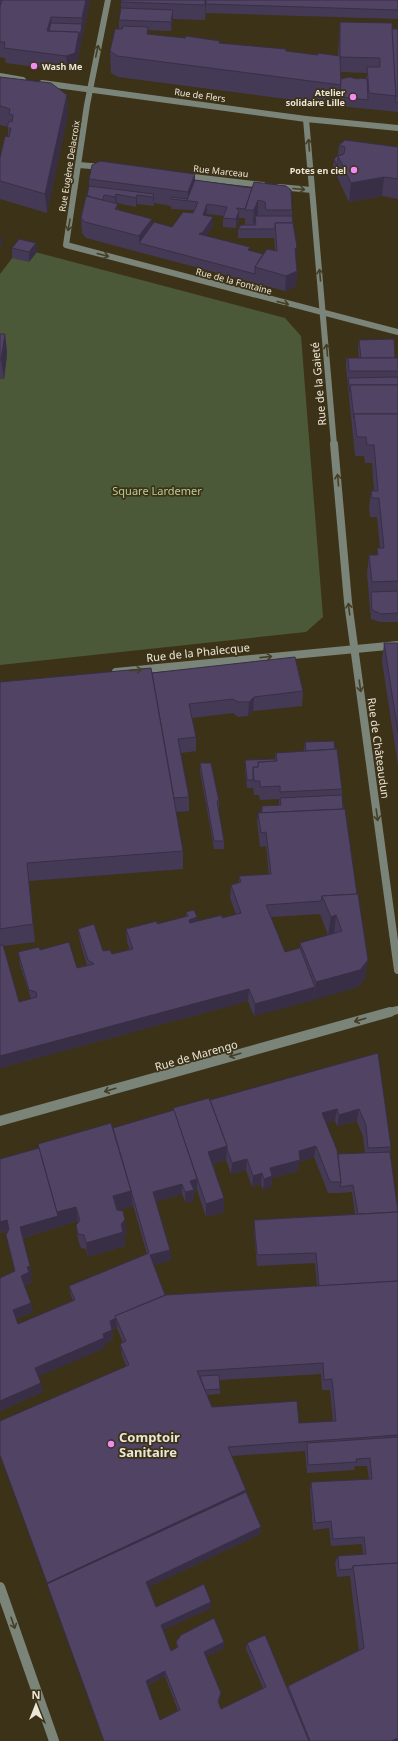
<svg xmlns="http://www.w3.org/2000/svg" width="398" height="1741" font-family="'Noto Sans',sans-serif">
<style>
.green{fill:#4b5939}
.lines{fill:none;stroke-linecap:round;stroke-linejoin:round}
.minor-far2{stroke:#7b8478;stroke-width:6}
.minor-far1{stroke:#7b8478;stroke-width:8}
.minor{stroke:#7b8478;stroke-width:10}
.tertiary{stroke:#7b8478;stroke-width:6}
.wall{fill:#453a56;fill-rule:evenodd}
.shaded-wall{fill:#382f46}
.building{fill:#504364;stroke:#382f46;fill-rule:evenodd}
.oneway{stroke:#453e26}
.poi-dot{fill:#f18af4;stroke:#3c3218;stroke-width:1.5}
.labels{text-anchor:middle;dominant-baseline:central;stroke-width:3.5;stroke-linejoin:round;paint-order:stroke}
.far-poi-label{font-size:9px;font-weight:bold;fill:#ece6d7;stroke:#3c3218;text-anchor:end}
.far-street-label{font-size:9px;fill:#ece6d7;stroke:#3c3218}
.street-label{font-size:11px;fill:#ece6d7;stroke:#3c3218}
.park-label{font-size:11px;fill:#b4cf92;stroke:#3c3218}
.near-poi-label{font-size:13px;font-weight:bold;fill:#ece6d7;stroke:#3c3218;text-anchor:start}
</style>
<rect width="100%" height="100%" fill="#3c3218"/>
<!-- green -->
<path class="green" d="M 20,248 L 285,318 L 301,336 L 323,617 L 306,632 L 0,665 L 0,379 L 4,379 L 7,354 L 0,353 L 0,274 Z"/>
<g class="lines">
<!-- minor-far2 -->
<g class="minor-far2">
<path d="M 108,0 L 87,105 L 66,245 L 398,332"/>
<path d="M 306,119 L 334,445"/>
<path d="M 79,165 L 102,167"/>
<path d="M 185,176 L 263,185"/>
<path d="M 279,187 L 312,190"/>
</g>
<!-- minor-far1 -->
<g class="minor-far1">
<path d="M 334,444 L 348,602 L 398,970"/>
<path d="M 116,672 L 398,645"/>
<path d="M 386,1013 L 398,1010"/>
</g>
<!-- minor -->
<g class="minor">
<path d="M 0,1121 L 390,1012"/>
<path d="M 0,1587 L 54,1741"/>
</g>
<!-- tertiary -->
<g class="tertiary">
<path d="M 0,76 L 23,80"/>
<path d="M 42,83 L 306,119 L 398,128"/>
</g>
</g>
<!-- wall -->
<g class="wall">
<path d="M 0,0 L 90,0 L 76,68 L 68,71 L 6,63 L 5,58 L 0,57 Z"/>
<path d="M 398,0 L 398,19 L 206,13 L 206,12 L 205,20 L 173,19 L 171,31 L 148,30 L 148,35 L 220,41 L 220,43 L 318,55 L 338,56 L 339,37 L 340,22 L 392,29 L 398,29 L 398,112 L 339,106 L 118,77 L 111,73 L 110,51 L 119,29 L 119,20 L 121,8 L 121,2 ZM 341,72 L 367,73 L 366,79 L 341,79 Z"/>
<path d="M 0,77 L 67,95 L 68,114 L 47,213 L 0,199 L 0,158 L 8,137 L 8,127 L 0,125 Z"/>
<path d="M 339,145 L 398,147 L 398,199 L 382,196 L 349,202 L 333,168 L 334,159 L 338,155 Z"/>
<path d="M 89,179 L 195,180 L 292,210 L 292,216 L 297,271 L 296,286 L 285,291 L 86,238 L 82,233 L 81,218 L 88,196 L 89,186 ZM 117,203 L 136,207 L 137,204 L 154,206 L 154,203 L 171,206 L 171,209 L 194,210 L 193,213 L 172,227 L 152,225 L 152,219 L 118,210 ZM 207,214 L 224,216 L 223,218 L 223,227 L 236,228 L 239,220 L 239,218 L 245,218 L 245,225 L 238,229 L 238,238 L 274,238 L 275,251 L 263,254 L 250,251 L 206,236 L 213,226 L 213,217 L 206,216 Z"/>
<path d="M 12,248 L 37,252 L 29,262 L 12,258 Z"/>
<path d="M 0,334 L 5,334 L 7,353 L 4,379 L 0,379 Z"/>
<path d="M 359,340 L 395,358 L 398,358 L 398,622 L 380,622 L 371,619 L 367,573 L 369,555 L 377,555 L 377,548 L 380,548 L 377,517 L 370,517 L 369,509 L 371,491 L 374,491 L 372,463 L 365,463 L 364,456 L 355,456 L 346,367 L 346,358 L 359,358 L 358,349 Z"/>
<path d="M 384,643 L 398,643 L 398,766 L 382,661 Z"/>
<path d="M 152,673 L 303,691 L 302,706 L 253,711 L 248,716 L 238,717 L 233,713 L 192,718 L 196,737 L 196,751 L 181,753 L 189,797 L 189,811 L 176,812 L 183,851 L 183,869 L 29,881 L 35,942 L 3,946 L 19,1002 L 31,999 L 20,965 L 18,952 L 40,950 L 77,968 L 87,965 L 80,942 L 78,929 L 103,951 L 112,954 L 130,949 L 127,942 L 126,929 L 157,924 L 186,917 L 186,912 L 197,917 L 197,922 L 222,918 L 236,914 L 230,898 L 231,885 L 239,883 L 239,876 L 269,875 L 266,846 L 260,847 L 257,820 L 258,812 L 261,812 L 262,806 L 279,806 L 279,799 L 260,800 L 259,795 L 254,795 L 253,788 L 247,788 L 245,769 L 245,760 L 275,759 L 276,753 L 304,751 L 305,742 L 342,789 L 342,795 L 365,978 L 358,987 L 254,1016 L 248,1001 L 0,1068 L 0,682 ZM 320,914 L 328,935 L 300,943 L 300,948 L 285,952 L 271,917 Z"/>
<path d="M 200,763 L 219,801 L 219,809 L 218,809 L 224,841 L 224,849 L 214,849 L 200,771 Z"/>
<path d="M 378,1053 L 391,1147 L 390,1152 L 398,1212 L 398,1741 L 104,1741 L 126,1366 L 122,1355 L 120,1344 L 123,1343 L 117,1328 L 112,1330 L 113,1340 L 105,1343 L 105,1348 L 38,1376 L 43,1392 L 0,1411 L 15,1271 L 8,1231 L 0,1233 L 0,1159 L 39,1148 L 38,1144 L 113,1128 L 174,1110 L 173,1108 L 210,1100 ZM 335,1121 L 337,1126 L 357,1121 L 363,1137 L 365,1153 L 338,1154 L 326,1123 ZM 314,1157 L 328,1193 L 339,1193 L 352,1192 L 355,1214 L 254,1220 L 254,1231 L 257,1266 L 315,1263 L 317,1286 L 165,1295 L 154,1265 L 171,1260 L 156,1202 L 182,1194 L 186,1203 L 194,1201 L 194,1191 L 197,1190 L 206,1217 L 224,1212 L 224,1198 L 213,1164 L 226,1160 L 231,1174 L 246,1170 L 252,1187 L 261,1184 L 263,1190 L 271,1187 L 272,1178 L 298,1171 L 299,1162 ZM 133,1205 L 147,1254 L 69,1286 L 71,1296 L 73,1301 L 18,1324 L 16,1319 L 33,1312 L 31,1303 L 24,1286 L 32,1282 L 30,1276 L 32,1276 L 23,1238 L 78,1221 L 78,1222 L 76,1225 L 78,1240 L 81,1248 L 86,1249 L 88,1257 L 125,1246 L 124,1237 L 127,1234 L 117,1210 L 133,1206 ZM 321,1374 L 322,1390 L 330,1390 L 333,1421 L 299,1423 L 212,1407 L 207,1395 L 220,1394 L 220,1380 ZM 305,1451 L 307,1473 L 354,1470 L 355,1466 L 367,1466 L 369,1479 L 311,1482 L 310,1490 L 313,1530 L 329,1528 L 331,1546 L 362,1544 L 363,1554 L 338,1556 L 335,1563 L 337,1577 L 350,1576 L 359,1651 L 288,1686 L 287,1689 L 247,1643 L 246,1649 L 263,1688 L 221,1709 L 218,1703 L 220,1698 L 206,1657 L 224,1648 L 224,1642 L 176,1642 L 177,1648 L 171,1651 L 163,1630 L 211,1608 L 156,1607 L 149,1587 L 260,1534 L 261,1527 L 232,1456 ZM 165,1676 L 178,1711 L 160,1720 L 148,1685 Z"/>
</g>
<!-- shaded-wall -->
<g class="shaded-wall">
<path d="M 86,0 L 90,0 L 76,68 L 68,71 L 66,56 L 82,24 L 82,18 Z"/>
<path d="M 205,0 L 207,0 L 206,4 L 205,20 Z"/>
<path d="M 173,10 L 173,19 L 171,31 L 171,22 Z"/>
<path d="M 51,17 L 52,32 L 47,31 Z"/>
<path d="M 67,95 L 68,114 L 47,213 L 45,194 Z"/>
<path d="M 195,174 L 195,189 L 188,201 L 188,192 Z"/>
<path d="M 384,177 L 382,196 L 349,202 L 351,183 Z"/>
<path d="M 116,194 L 117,203 L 116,206 L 115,197 Z"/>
<path d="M 154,194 L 154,206 L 153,197 Z"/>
<path d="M 137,195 L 137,204 L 136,207 L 136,198 Z"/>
<path d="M 258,200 L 258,216 L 255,216 L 255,222 L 253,225 L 254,210 Z"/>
<path d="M 118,204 L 118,220 L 115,209 Z"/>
<path d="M 207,204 L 207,214 L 203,224 L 203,215 Z"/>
<path d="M 239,211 L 239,220 L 236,228 L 236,219 Z"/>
<path d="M 213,217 L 213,226 L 203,241 L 199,234 Z"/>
<path d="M 152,219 L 152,234 L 139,243 L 139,236 Z"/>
<path d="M 1,236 L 2,246 L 0,248 L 0,237 Z"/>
<path d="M 36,243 L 37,252 L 29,262 L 29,252 Z"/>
<path d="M 297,247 L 296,263 L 295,249 Z"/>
<path d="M 297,271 L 296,286 L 285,291 L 286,276 Z"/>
<path d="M 5,334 L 7,353 L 4,379 L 1,360 Z"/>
<path d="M 254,697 L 253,711 L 248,716 L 249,702 Z"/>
<path d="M 27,863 L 29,881 L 35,942 L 33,924 Z"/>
<path d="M 336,915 L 334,934 L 328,935 L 331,917 Z"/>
<path d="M 197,917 L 197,930 L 189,933 L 189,920 Z"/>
<path d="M 368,960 L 365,978 L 358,987 L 314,1000 L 316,982 Z"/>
<path d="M 315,987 L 314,1000 L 254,1016 L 255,1004 Z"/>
<path d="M 249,989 L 248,1001 L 0,1068 L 0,1056 Z"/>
<path d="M 337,1109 L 335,1121 L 320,1125 L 322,1113 Z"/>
<path d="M 359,1109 L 357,1121 L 337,1126 L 339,1115 Z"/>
<path d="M 227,1146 L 226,1160 L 208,1165 L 208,1152 Z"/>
<path d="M 316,1146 L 314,1157 L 299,1162 L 298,1171 L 272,1178 L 271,1187 L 263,1190 L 264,1179 L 270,1168 L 299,1151 Z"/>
<path d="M 247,1159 L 246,1170 L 231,1174 L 232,1163 Z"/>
<path d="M 262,1173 L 261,1184 L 252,1187 L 253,1176 Z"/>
<path d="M 197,1179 L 197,1190 L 194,1191 L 194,1201 L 186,1203 L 185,1192 L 190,1181 Z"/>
<path d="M 182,1184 L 182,1194 L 153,1203 L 153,1192 Z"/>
<path d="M 131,1191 L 133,1206 L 114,1211 L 113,1196 Z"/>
<path d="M 224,1198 L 224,1212 L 206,1217 L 206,1204 Z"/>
<path d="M 76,1207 L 78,1221 L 22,1238 L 20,1227 L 58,1216 L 57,1212 Z"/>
<path d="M 7,1220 L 10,1230 L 0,1233 L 0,1222 Z"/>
<path d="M 125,1220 L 127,1234 L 124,1237 L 125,1246 L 88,1257 L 86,1243 L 121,1224 Z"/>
<path d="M 170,1250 L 171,1260 L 151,1266 L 150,1255 Z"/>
<path d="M 30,1266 L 32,1276 L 30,1276 L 32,1282 L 23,1286 L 21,1276 L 27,1267 Z"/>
<path d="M 31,1303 L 33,1312 L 16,1319 L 13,1310 Z"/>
<path d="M 116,1318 L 117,1328 L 111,1330 L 110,1321 Z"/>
<path d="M 112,1330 L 113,1340 L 105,1343 L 105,1348 L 37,1377 L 35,1368 L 103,1334 Z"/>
<path d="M 41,1383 L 43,1392 L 0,1411 L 0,1401 Z"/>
<path d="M 246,1490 L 245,1499 L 50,1590 L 47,1583 Z"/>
<path d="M 261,1527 L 260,1534 L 147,1588 L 146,1582 Z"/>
<path d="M 211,1602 L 211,1608 L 161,1631 L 161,1625 Z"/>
<path d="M 224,1642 L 224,1648 L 204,1658 L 204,1652 Z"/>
<path d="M 165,1671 L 165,1676 L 147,1685 L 146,1681 Z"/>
<path d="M 398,1738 L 398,1741 L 391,1741 Z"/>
</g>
<!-- building -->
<g class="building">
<path d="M 0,0 L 2,0 L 0,6 Z"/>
<path d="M 2,0 L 86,0 L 82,18 L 51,17 L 47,31 L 79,32 L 75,53 L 66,56 L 4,48 L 5,42 L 0,42 L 0,6 Z"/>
<path d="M 121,0 L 205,0 L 205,5 L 121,2 Z"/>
<path d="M 206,0 L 398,0 L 398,10 L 206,4 Z"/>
<path d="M 121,8 L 173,10 L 171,22 L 119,20 Z"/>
<path d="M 340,22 L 392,23 L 396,96 L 369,93 L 367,67 L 380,67 L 380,58 L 340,57 Z"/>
<path d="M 51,23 L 82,24 L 80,38 L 79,32 L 49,31 Z"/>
<path d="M 123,26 L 148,27 L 147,34 L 185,38 L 186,36 L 220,41 L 219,43 L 286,49 L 286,51 L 318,55 L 318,53 L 340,56 L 341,85 L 117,56 L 110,51 L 115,29 L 122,29 Z"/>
<path d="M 392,29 L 398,29 L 398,103 L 395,102 L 396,96 Z"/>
<path d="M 0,77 L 51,83 L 67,95 L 45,194 L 0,181 L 0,158 L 5,136 L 9,137 L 11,128 L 7,128 L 9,121 L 12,122 L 13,115 L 9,114 L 10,109 L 0,106 Z"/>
<path d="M 349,77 L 358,79 L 360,78 L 367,79 L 368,100 L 340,97 L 341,79 Z"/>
<path d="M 345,140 L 398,147 L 398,179 L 384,177 L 351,183 L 338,156 L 344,154 L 345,147 L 339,145 Z"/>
<path d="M 338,155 L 339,155 L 338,156 L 337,166 L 334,159 Z"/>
<path d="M 100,161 L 195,174 L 188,192 L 89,179 L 92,165 Z"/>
<path d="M 195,180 L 252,188 L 245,209 L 236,208 L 239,211 L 236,219 L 223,218 L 227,207 L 207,204 L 203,215 L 213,217 L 203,232 L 199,234 L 250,247 L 248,250 L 263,254 L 255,267 L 255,274 L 139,243 L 154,222 L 172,227 L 183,212 L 193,213 L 198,202 L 171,199 L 172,197 L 188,199 L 187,200 Z"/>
<path d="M 254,182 L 286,186 L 291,190 L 292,210 L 266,210 L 265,202 L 258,200 L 254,210 L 245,210 Z"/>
<path d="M 89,186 L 154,194 L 153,197 L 137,195 L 136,198 L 116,194 L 115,197 L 104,195 L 103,200 L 91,197 L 87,195 Z"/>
<path d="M 86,196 L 118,204 L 115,209 L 152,219 L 139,236 L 85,222 L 81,218 Z"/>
<path d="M 255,216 L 292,216 L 293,223 L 275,223 L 275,229 L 238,229 L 241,225 L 256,225 Z"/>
<path d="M 275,223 L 293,223 L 297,247 L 295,249 L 297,271 L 286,276 L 255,267 L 267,249 L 277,251 Z"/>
<path d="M 19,239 L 36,243 L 29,252 L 12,248 Z"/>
<path d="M 0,334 L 5,334 L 1,360 L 0,360 Z"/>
<path d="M 394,339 L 395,358 L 398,358 L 361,358 L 359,340 Z"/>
<path d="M 348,358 L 398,358 L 398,371 L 349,371 Z"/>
<path d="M 398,377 L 398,385 L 350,385 L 350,392 L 348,378 Z"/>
<path d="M 350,385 L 398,385 L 398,414 L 354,414 L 354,418 Z"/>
<path d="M 354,414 L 398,414 L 398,581 L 372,582 L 369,555 L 378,555 L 377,548 L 384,548 L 379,498 L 372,498 L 371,491 L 378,491 L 374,445 L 367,445 L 366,437 L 357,437 Z"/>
<path d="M 398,591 L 398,613 L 381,614 L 372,610 L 371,592 Z"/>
<path d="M 384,643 L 398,643 L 398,732 Z"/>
<path d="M 295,657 L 303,691 L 254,697 L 249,702 L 238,702 L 233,699 L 189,704 L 196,737 L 178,739 L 189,797 L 174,798 L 152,673 Z"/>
<path d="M 151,668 L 183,851 L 27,863 L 33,924 L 0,929 L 0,682 Z"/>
<path d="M 334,741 L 335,749 L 306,751 L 305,742 Z"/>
<path d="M 337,749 L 342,789 L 280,792 L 280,786 L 260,787 L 260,781 L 254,781 L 253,767 L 258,767 L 258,762 L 277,761 L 276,753 Z"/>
<path d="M 275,759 L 275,761 L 258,762 L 258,767 L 253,767 L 253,780 L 247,780 L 245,760 Z"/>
<path d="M 200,763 L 211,763 L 219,801 L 217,801 L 224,841 L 214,841 Z"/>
<path d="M 342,795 L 343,809 L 258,813 L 258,819 L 258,812 L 262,812 L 262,806 L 281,805 L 280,798 Z"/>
<path d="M 345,809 L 357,894 L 322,896 L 321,901 L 266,905 L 285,952 L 300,948 L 315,987 L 255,1004 L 249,989 L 0,1056 L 0,945 L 3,945 L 19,1002 L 37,997 L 36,992 L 29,990 L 18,952 L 39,947 L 40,950 L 69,942 L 77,968 L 94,964 L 88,960 L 78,929 L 94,924 L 103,951 L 110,950 L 112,954 L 133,949 L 126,929 L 157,921 L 157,924 L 188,916 L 186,912 L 194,910 L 197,917 L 189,920 L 190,923 L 222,915 L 222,918 L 241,913 L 231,885 L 241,882 L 239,876 L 271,874 L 266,832 L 261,833 L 258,813 Z"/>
<path d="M 358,894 L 368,960 L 360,970 L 316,982 L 300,943 L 342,931 L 336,915 L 331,917 L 322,896 Z"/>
<path d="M 378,1053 L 391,1147 L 368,1148 L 366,1125 L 359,1109 L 339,1115 L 337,1109 L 322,1113 L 337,1150 L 341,1182 L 330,1182 L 316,1146 L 299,1151 L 300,1160 L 270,1168 L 272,1176 L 264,1179 L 262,1173 L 253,1176 L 247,1159 L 232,1163 L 227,1149 L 227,1146 L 210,1100 Z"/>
<path d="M 209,1098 L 227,1146 L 208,1152 L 224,1198 L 206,1204 L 173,1108 Z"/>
<path d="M 174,1110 L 197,1179 L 190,1181 L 194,1190 L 185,1192 L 182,1184 L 153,1192 L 170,1250 L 150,1255 L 165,1295 L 115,1316 L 116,1318 L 110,1321 L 112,1330 L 103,1334 L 104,1338 L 35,1368 L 41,1383 L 0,1401 L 0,1278 L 15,1271 L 6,1235 L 9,1229 L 7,1220 L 0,1222 L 0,1159 L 39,1148 L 58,1216 L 20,1227 L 30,1266 L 27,1267 L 29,1272 L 21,1276 L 31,1303 L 13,1310 L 18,1324 L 75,1300 L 69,1286 L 149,1253 L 113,1128 Z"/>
<path d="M 111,1123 L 131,1191 L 113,1196 L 117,1210 L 123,1211 L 125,1220 L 121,1224 L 123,1232 L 86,1243 L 84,1235 L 78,1234 L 76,1225 L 80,1221 L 76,1207 L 57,1212 L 38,1144 Z"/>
<path d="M 390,1152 L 398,1212 L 358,1214 L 353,1185 L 340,1187 L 341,1182 L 338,1154 Z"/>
<path d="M 398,1212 L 398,1281 L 319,1286 L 316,1253 L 257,1255 L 254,1220 Z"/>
<path d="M 398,1281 L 398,1435 L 228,1447 L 246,1490 L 47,1583 L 0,1455 L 0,1421 L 129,1365 L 120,1344 L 126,1341 L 115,1316 L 166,1295 ZM 323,1363 L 324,1380 L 332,1379 L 336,1421 L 299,1423 L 297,1401 L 212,1407 L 197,1371 Z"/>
<path d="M 219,1375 L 220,1389 L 205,1390 L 200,1376 Z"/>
<path d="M 398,1437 L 398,1563 L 353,1566 L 352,1569 L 339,1570 L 338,1556 L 366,1554 L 364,1537 L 333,1539 L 331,1521 L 315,1523 L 311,1482 L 372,1479 L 370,1458 L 356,1459 L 357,1462 L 308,1465 L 307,1443 Z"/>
<path d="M 246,1492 L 261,1527 L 146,1582 L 156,1607 L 204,1584 L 211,1602 L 161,1625 L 171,1651 L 178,1647 L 176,1642 L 181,1635 L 214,1618 L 224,1642 L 204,1652 L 221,1693 L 218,1701 L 221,1709 L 266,1687 L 247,1643 L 265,1635 L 309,1741 L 104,1741 L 47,1584 ZM 165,1671 L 180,1710 L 160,1720 L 146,1681 Z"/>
<path d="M 398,1563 L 398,1738 L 391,1741 L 310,1741 L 288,1686 L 364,1648 L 353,1566 Z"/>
</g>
<!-- one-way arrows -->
<defs><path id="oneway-shaft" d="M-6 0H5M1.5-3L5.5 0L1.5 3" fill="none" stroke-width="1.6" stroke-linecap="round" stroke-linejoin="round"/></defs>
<g class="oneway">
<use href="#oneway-shaft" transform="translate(97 51) rotate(-78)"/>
<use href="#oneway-shaft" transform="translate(309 145) rotate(-94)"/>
<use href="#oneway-shaft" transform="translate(299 189) rotate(5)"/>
<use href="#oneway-shaft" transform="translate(69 225) rotate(100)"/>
<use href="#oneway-shaft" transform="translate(103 255) rotate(15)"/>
<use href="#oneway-shaft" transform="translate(320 275) rotate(-95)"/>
<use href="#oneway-shaft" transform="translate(283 303) rotate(15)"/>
<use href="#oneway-shaft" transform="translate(327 350) rotate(-95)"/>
<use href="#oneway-shaft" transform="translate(338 480) rotate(-95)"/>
<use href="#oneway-shaft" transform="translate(349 609) rotate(-97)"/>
<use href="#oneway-shaft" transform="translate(266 657) rotate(-6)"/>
<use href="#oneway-shaft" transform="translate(136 670) rotate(-6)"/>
<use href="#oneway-shaft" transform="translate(360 686) rotate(82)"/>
<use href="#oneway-shaft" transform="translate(377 815) rotate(82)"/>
<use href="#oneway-shaft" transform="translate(360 1020) rotate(164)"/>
<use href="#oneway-shaft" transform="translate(235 1055) rotate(164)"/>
<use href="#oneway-shaft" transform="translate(110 1090) rotate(164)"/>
<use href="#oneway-shaft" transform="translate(13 1623) rotate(71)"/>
</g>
<!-- markers -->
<g class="poi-dot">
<circle cx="34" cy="66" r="4"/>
<circle cx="353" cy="97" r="4"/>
<circle cx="354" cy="170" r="4"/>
<circle cx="111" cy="1444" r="4"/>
</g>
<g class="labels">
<!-- far-poi labels -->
<g class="far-poi-label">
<text x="42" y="66" text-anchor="start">Wash Me</text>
<text x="345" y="92">Atelier<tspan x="345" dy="10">solidaire Lille</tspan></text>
<text x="346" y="170">Potes en ciel</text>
</g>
<!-- far-street labels -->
<g class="far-street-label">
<text transform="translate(200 95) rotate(8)">Rue de Flers</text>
<text transform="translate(69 166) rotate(-81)">Rue Eugène Delacroix</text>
<text transform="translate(221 171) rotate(6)">Rue Marceau</text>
<text transform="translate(234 281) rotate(15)">Rue de la Fontaine</text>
</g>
<!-- street labels -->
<g class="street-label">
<text transform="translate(318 384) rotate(-95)">Rue de la Gaieté</text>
<text transform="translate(198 652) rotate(-6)">Rue de la Phalecque</text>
<text transform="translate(379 748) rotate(82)">Rue de Châteaudun</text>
<text transform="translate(196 1055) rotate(-16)">Rue de Marengo</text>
</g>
<!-- park labels -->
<g class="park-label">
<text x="157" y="490">Square Lardemer</text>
</g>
<!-- near-poi labels -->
<g class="near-poi-label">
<text x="119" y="1437">Comptoir<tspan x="119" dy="15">Sanitaire</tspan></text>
</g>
</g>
<!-- north arrow -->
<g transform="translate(36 1705)" stroke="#3c3218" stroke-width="3" paint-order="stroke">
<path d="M0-3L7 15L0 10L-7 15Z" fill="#ece6d7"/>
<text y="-6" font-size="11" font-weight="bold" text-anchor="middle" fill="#ece6d7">N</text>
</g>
</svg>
